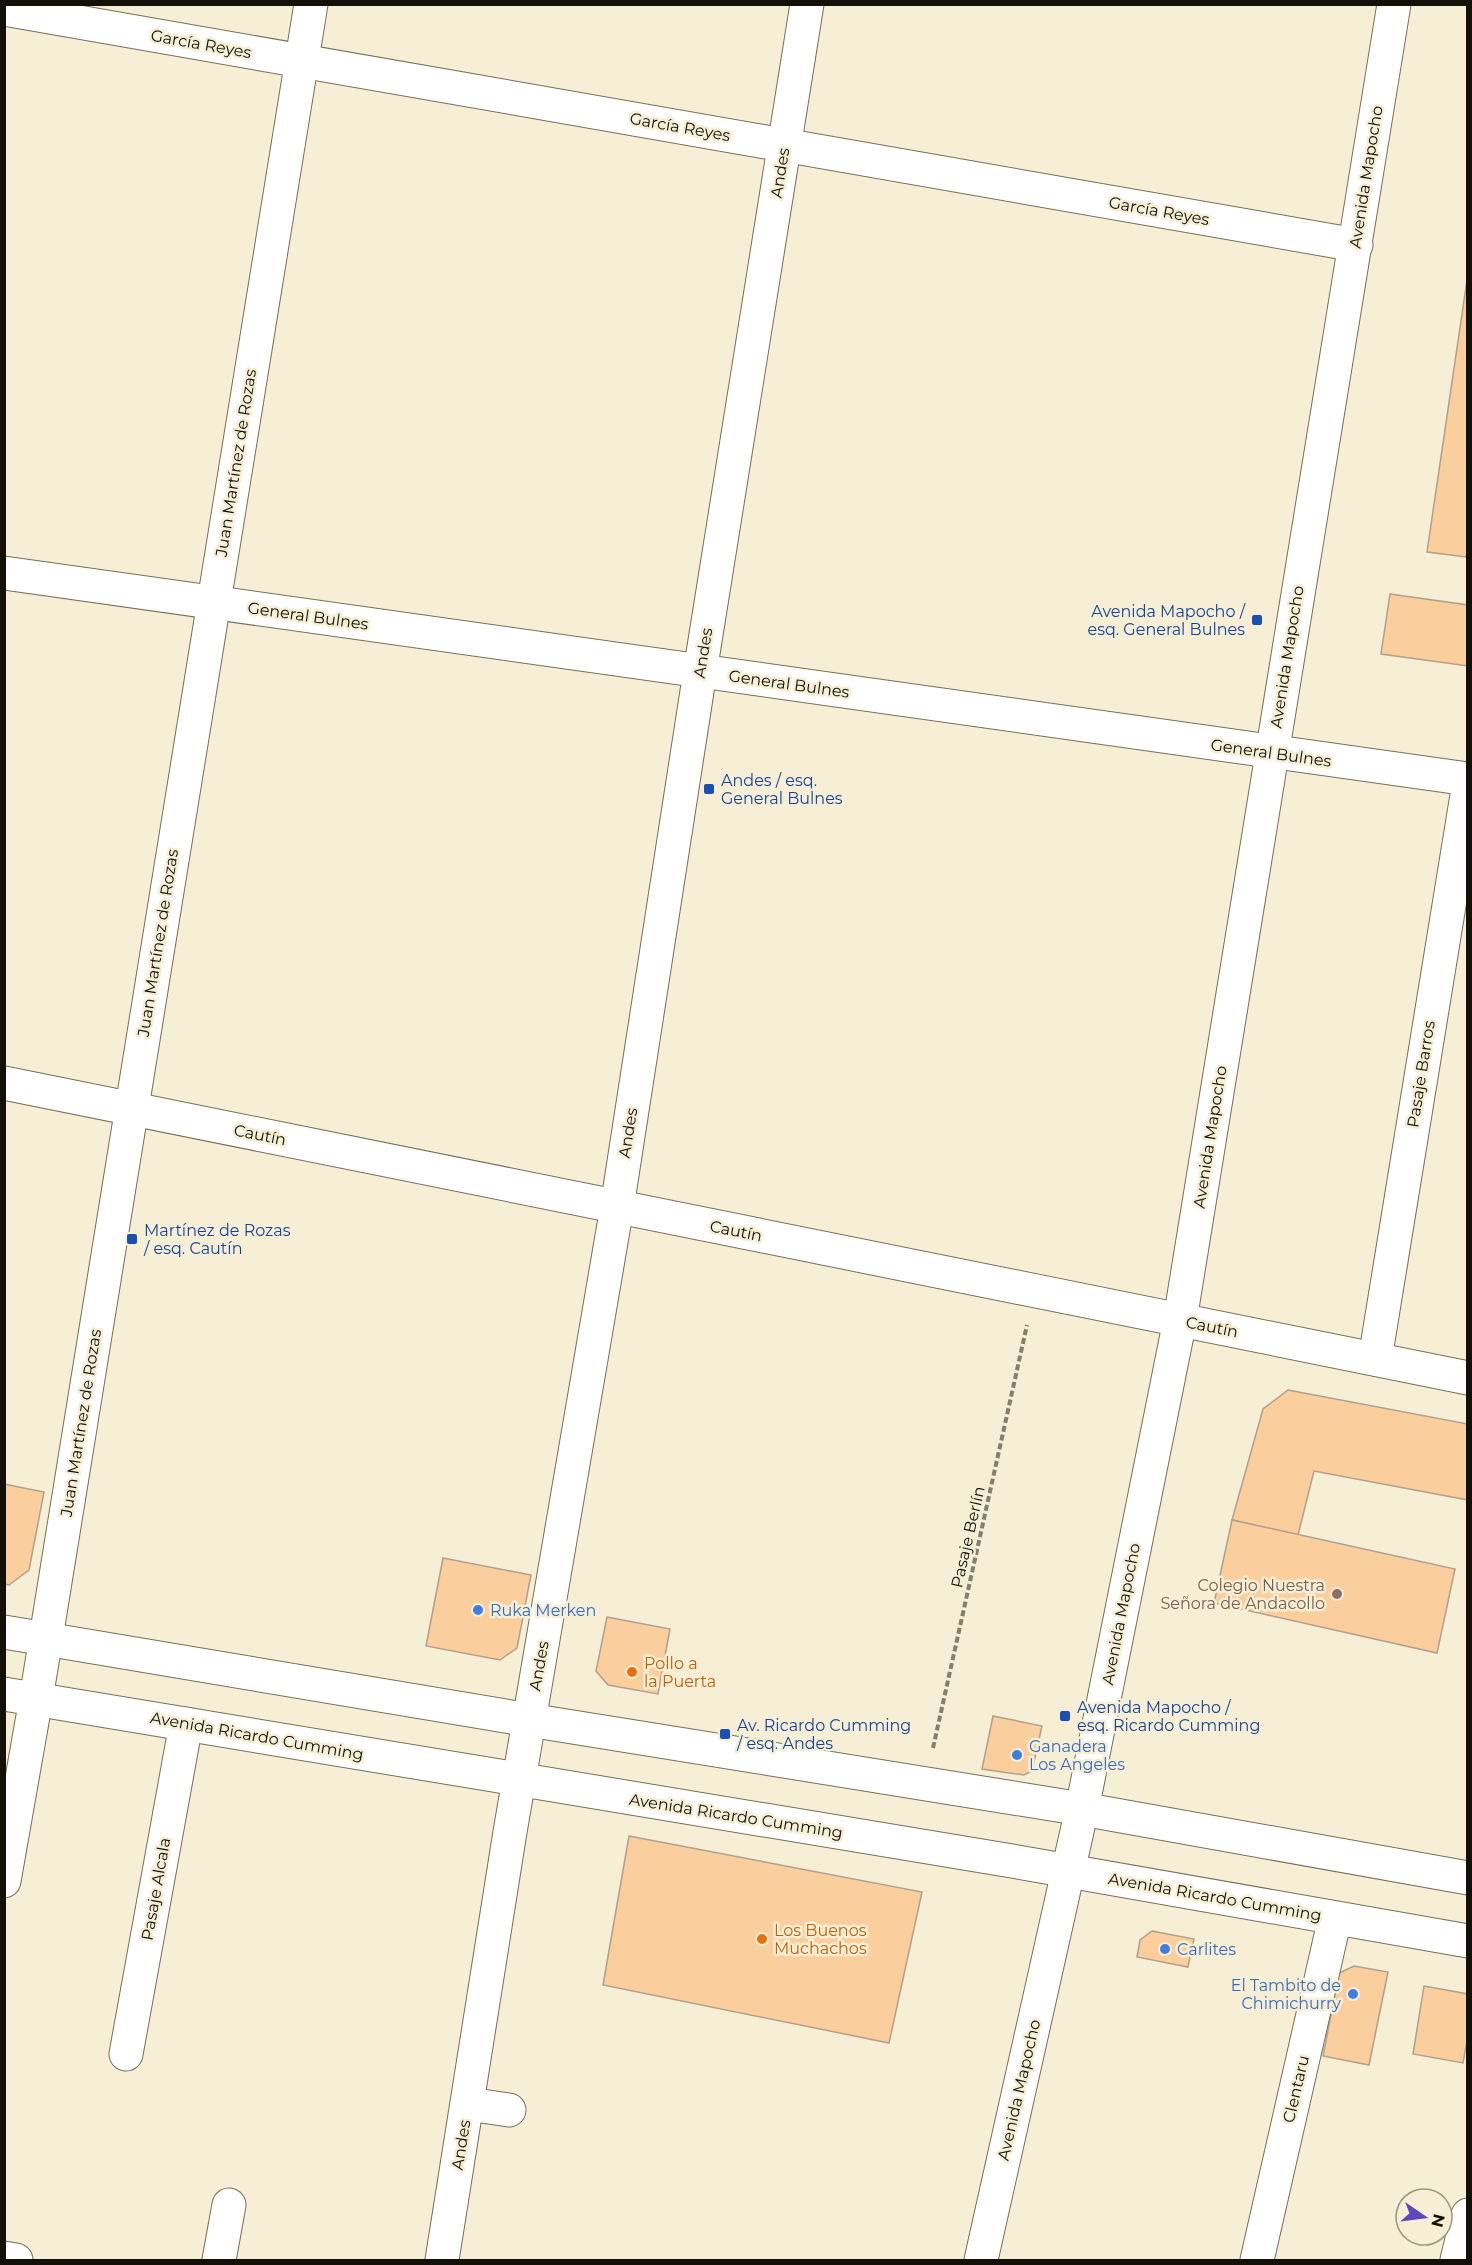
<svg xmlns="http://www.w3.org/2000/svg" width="1472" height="2265" viewBox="0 0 1472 2265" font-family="Montserrat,sans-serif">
  <rect width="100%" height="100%" fill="#f6efd6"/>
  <g fill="#face9d" stroke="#b1a08d" stroke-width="1.5">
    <polygon points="1467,280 1468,549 1466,557 1427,552"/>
    <polygon points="1390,594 1468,605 1468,666 1381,654"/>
    <polygon points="1288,1390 1468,1424 1468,1500 1314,1471 1298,1535 1232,1520 1263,1409"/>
    <polygon points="4,1484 44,1492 29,1570 9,1585 4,1584"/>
    <polygon points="1232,1520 1455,1569 1437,1653 1214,1603"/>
    <polygon points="443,1558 531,1575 517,1648 500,1660 426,1646"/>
    <polygon points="607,1617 670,1629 658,1694 608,1685 596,1671"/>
    <polygon points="993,1716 1042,1726 1032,1771 1024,1775 982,1769"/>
    <polygon points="629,1836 922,1892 889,2043 603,1985"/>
    <polygon points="1152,1931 1194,1939 1188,1967 1137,1957 1140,1940"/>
    <polygon points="1354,1966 1388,1972 1369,2065 1323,2056 1339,1973"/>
    <polygon points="1424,1986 1468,1994 1468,2036 1463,2063 1413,2054"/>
  </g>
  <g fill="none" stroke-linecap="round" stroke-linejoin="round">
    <g stroke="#756f59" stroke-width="35">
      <g id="minor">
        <polyline points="4,9 1356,245"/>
        <polyline points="4,573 1468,779"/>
        <polyline points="4,1083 1468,1378"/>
        <polyline points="1375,1359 1468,789"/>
        <polyline points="4,1881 36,1699 311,4"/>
        <polyline points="126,2054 186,1724"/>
        <polyline points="468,2104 509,2110"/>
        <polyline points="4,2258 16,2260"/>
        <polyline points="219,2260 229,2205"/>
        <polyline points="442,2260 510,1832 617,1207 700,672 807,4"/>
        <polyline points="1257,2260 1335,1918"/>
        <polyline points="1457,2260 1468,2215"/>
      </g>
    </g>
    <g stroke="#756f59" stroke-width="35">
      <g id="major">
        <polyline points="4,1632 529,1720 1082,1809 1468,1878"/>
        <polyline points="4,1694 1006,1860 1468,1941"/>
        <polyline points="981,2260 1082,1809 1180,1320 1394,4"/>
      </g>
    </g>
    <polyline stroke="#837e6e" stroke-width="4" stroke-dasharray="6 3" stroke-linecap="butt" points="933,1748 1027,1325"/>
    <use href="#minor" stroke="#fff" stroke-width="33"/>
    <use href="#major" stroke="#fff" stroke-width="33"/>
  </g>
  <g fill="#1a4fb4" stroke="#f6efd6" stroke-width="2">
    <rect x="1251" y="614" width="12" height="12" rx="3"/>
    <rect x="703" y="783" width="12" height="12" rx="3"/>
    <rect x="126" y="1233" width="12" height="12" rx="3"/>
    <rect x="1059" y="1710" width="12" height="12" rx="3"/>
    <rect x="719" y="1728" width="12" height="12" rx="3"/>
  </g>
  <circle fill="#8d6e63" stroke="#f6efd6" stroke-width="2" cx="1337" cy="1594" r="6"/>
  <g fill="#3f7fe0" stroke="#f6efd6" stroke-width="2">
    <circle cx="478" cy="1610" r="6"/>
    <circle cx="1017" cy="1755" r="6"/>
    <circle cx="1165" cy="1949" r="6"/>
    <circle cx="1353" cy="1994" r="6"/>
  </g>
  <g fill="#e8710a" stroke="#f6efd6" stroke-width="2">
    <circle cx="632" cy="1672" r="6"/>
    <circle cx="762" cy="1939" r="6"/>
  </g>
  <g text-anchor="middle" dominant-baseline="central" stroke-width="5" stroke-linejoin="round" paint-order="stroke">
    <g font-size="16" fill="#121007" stroke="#f6efd6">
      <text transform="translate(201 44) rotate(10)">García Reyes</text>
      <text transform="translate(680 127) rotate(10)">García Reyes</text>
      <text transform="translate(780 173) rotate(-81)">Andes</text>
      <text transform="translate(1366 177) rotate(-81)">Avenida Mapocho</text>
      <text transform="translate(1159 211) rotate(10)">García Reyes</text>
      <text transform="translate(236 463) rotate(-81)">Juan Martínez de Rozas</text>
      <text transform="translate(308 616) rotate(8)">General Bulnes</text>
      <text transform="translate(703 653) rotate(-81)">Andes</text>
      <text transform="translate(1287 657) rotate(-81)">Avenida Mapocho</text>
      <text transform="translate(789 684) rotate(8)">General Bulnes</text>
      <text transform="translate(1271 753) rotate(8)">General Bulnes</text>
      <text transform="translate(158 943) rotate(-81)">Juan Martínez de Rozas</text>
      <text transform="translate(1421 1074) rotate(-81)">Pasaje Barros</text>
      <text transform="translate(628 1133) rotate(-81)">Andes</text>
      <text transform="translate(260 1135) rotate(11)">Cautín</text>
      <text transform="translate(1210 1137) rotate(-81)">Avenida Mapocho</text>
      <text transform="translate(736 1231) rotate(11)">Cautín</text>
      <text transform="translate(1212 1327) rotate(11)">Cautín</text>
      <text transform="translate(81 1423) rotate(-81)">Juan Martínez de Rozas</text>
      <text transform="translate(968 1537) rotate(-77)">Pasaje Berlín</text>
      <text transform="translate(1121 1614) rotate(-79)">Avenida Mapocho</text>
      <text transform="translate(539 1666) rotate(-80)">Andes</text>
      <text transform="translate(257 1736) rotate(10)">Avenida Ricardo Cumming</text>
      <text transform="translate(736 1816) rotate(9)">Avenida Ricardo Cumming</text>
      <text transform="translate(156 1889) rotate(-80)">Pasaje Alcala</text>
      <text transform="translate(1215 1897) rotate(10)">Avenida Ricardo Cumming</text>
      <text transform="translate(1296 2089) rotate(-77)">Clentaru</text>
      <text transform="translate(1019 2090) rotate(-77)">Avenida Mapocho</text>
      <text transform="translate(461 2145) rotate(-81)">Andes</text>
    </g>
    <g font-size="16" fill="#164399" stroke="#f6efd6" text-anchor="start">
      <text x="1245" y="611" text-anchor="end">Avenida Mapocho /<tspan x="1245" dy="18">esq. General Bulnes</tspan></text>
      <text x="721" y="780">Andes / esq.<tspan x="721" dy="18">General Bulnes</tspan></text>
      <text x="144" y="1230">Martínez de Rozas<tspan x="144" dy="18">/ esq. Cautín</tspan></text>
      <text x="1077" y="1707">Avenida Mapocho /<tspan x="1077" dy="18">esq. Ricardo Cumming</tspan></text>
      <text x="737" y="1725">Av. Ricardo Cumming<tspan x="737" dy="18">/ esq. Andes</tspan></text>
    </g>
    <g font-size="16" fill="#785e54" stroke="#f6efd6" text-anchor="end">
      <text x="1325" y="1585">Colegio Nuestra<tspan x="1325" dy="18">Señora de Andacollo</tspan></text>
    </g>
    <g font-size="16" fill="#366cbe" stroke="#f6efd6" text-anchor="start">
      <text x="490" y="1610">Ruka Merken</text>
      <text x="1029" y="1746">Ganadera<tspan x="1029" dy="18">Los Angeles</tspan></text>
      <text x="1177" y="1949">Carlites</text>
      <text x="1341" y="1985" text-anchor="end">El Tambito de<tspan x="1341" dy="18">Chimichurry</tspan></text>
    </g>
    <g font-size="16" fill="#c56008" stroke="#f6efd6" text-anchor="start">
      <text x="644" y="1663">Pollo a<tspan x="644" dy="18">la Puerta</tspan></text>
      <text x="774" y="1930">Los Buenos<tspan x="774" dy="18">Muchachos</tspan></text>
    </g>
  </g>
  <rect width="1472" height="2265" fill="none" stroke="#121007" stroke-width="12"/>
  <g transform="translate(1424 2217) rotate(104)"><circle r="28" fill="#f6efd6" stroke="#9b9683" stroke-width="1.5"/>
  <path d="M0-4.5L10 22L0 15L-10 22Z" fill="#5d46be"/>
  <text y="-9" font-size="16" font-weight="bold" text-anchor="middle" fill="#121007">N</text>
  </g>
</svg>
